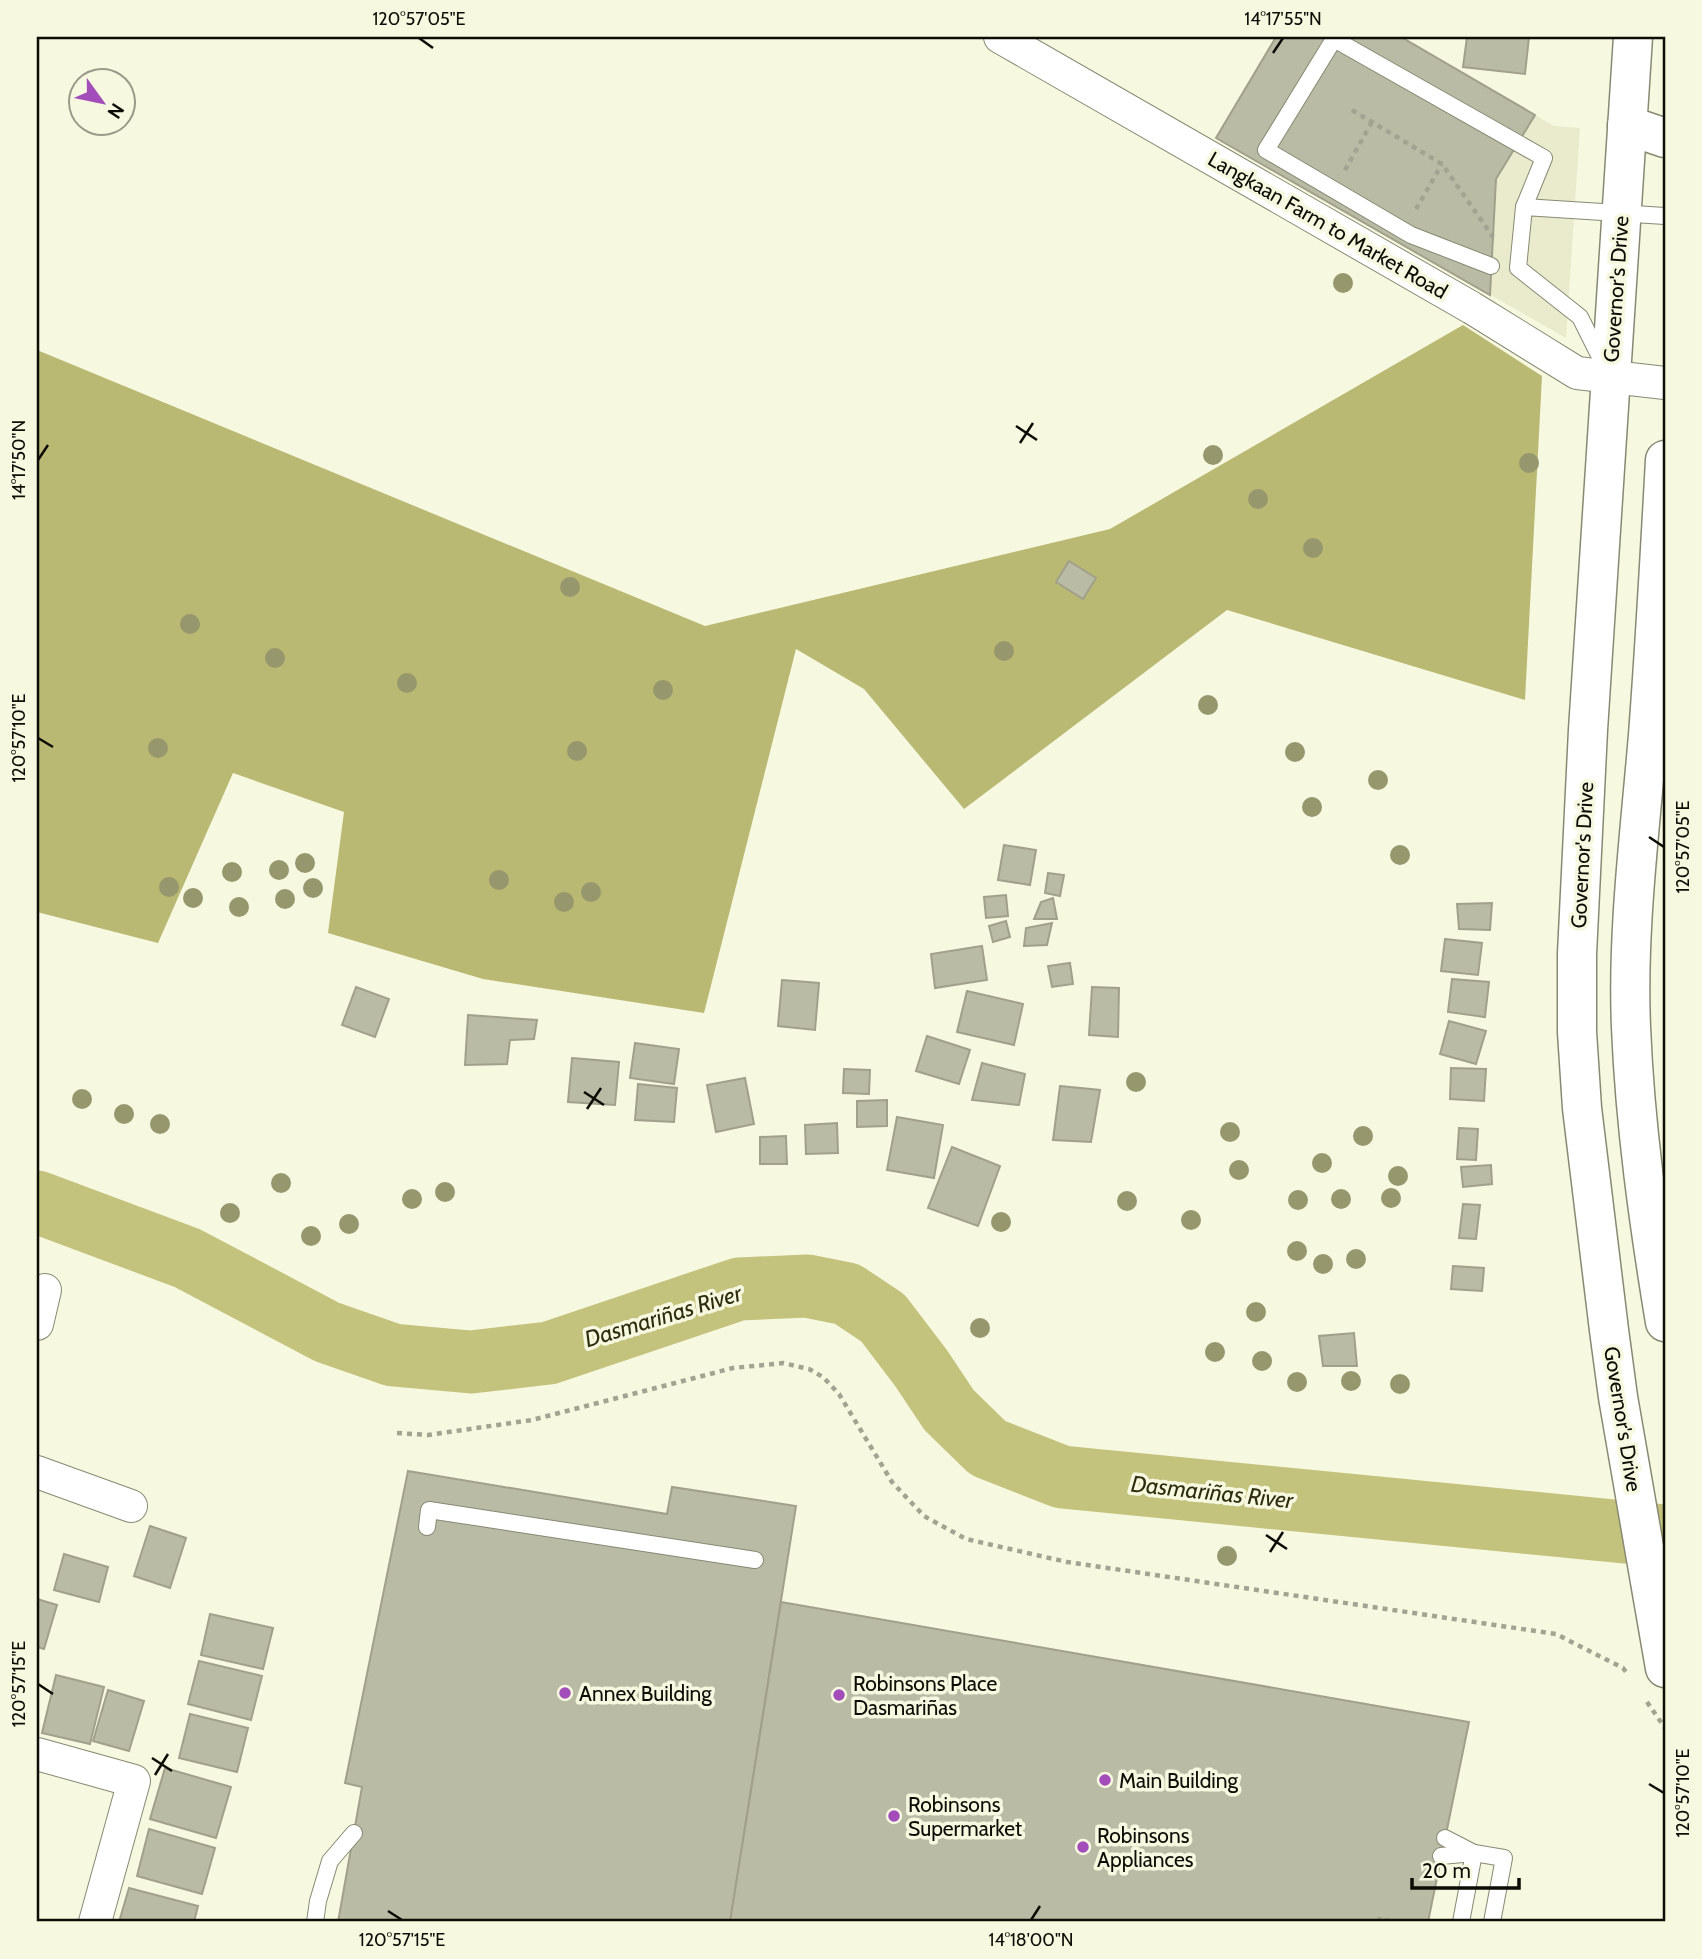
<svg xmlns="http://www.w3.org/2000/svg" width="1702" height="1959" viewBox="0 0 1702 1959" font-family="Cabin,sans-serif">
  <rect width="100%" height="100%" fill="#f7f8e0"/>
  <polygon fill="#eaebcd" points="1276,37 1401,37 1554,126 1580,128 1566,338 1216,138"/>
  <polygon fill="#b9b973" points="1463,325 1542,376 1525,700 1227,610 964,809 864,689 796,649 704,1013 483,979 328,933 344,812 233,773 158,943 37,912 37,350 705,626 1110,529"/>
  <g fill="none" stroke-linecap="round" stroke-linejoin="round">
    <polyline stroke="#c3c37d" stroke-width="63" points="37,1202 187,1258 327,1332 393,1355 471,1362 549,1353 739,1289 807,1286 847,1294 883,1318 921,1368 949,1410 988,1448 1062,1477 1665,1536"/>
  </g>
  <g fill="#babba4" stroke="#a1a18b" stroke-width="2">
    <polygon points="1276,37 1401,37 1535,115 1496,179 1490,295 1216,138"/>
    <polygon points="1467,37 1529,37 1525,74 1463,67"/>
    <polygon points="1069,561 1096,578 1083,599 1056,582"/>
    <polygon points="1004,845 1036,850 1030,885 998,880"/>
    <polygon points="1048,873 1064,875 1060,896 1045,893"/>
    <polygon points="1006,895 1008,916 986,918 984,897"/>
    <polygon points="1053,898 1057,919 1034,919 1041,902"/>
    <polygon points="1492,903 1490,930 1459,929 1457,904"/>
    <polygon points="1006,921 1010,937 993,942 989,926"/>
    <polygon points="1052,923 1047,945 1024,946 1026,928"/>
    <polygon points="1445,939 1482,943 1478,975 1441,971"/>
    <polygon points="982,946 987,980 935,988 931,954"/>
    <polygon points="1070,963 1073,984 1052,987 1048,966"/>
    <polygon points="1452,979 1489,982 1485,1017 1448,1012"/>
    <polygon points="782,980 819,983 815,1030 778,1026"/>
    <polygon points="356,987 389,999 375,1037 342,1025"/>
    <polygon points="1092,987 1119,988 1118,1037 1089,1035"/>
    <polygon points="967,991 1023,1004 1014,1045 957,1032"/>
    <polygon points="468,1015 537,1020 534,1039 510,1040 507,1064 465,1065"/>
    <polygon points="1449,1021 1486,1031 1476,1064 1440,1054"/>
    <polygon points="927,1036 970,1050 959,1084 916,1071"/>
    <polygon points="635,1043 679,1049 674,1084 630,1078"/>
    <polygon points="572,1058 619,1062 615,1105 568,1102"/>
    <polygon points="982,1063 1025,1074 1019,1105 972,1100"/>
    <polygon points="1451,1068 1486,1069 1484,1101 1450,1099"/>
    <polygon points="844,1069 870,1070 869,1094 843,1093"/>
    <polygon points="745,1078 754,1124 716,1132 707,1085"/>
    <polygon points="638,1084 677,1088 674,1122 635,1120"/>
    <polygon points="1060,1086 1100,1090 1091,1142 1053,1140"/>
    <polygon points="887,1100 887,1126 857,1127 857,1101"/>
    <polygon points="897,1117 943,1125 934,1178 887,1170"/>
    <polygon points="837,1123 838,1153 806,1154 805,1125"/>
    <polygon points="1459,1128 1478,1129 1476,1160 1457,1159"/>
    <polygon points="786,1136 787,1164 760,1164 760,1137"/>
    <polygon points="952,1147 1000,1166 978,1226 928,1208"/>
    <polygon points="1491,1165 1492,1184 1463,1187 1461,1167"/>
    <polygon points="1463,1204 1480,1205 1476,1239 1459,1238"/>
    <polygon points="1453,1266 1484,1268 1482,1291 1451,1289"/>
    <polygon points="1354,1333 1357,1366 1323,1366 1319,1336"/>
    <polygon points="408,1471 667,1514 672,1487 796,1506 730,1922 338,1922 362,1787 345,1783"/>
    <polygon points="150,1526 186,1538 170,1588 134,1576"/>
    <polygon points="64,1554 108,1567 99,1602 54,1590"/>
    <polygon points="37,1599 57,1605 44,1649 37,1647"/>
    <polygon points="781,1602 1469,1722 1428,1922 730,1922"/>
    <polygon points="210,1614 273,1628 263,1669 201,1655"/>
    <polygon points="199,1661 262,1676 251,1720 188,1704"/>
    <polygon points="56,1675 104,1687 90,1744 42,1733"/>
    <polygon points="108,1690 144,1701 129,1751 93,1741"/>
    <polygon points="190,1714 248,1728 237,1772 179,1758"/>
    <polygon points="165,1768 231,1787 216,1838 150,1819"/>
    <polygon points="149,1829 215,1848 202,1894 137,1876"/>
    <polygon points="129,1888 198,1906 194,1922 119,1922"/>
  </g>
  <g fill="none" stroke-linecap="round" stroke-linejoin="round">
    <g stroke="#888973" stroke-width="18">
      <g id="lane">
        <polyline points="1491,266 1411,235 1266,150 1334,39 1544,158 1524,207"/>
        <polyline points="1603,363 1580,317 1518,268 1524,207 1665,216"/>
        <polyline points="427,1527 429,1510 755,1560"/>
        <polyline points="1445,1838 1474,1853"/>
        <polyline points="1441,1856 1474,1853 1504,1858 1492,1922"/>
        <polyline points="315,1922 318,1901 330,1861 354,1833"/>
        <polyline points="1461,1922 1474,1853"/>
      </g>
    </g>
    <g stroke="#888973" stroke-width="34">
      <g id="street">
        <polyline points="1000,37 1472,308 1577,373 1665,383"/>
        <polyline points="37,1324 45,1290"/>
        <polyline points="37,1472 131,1506"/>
        <polyline points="37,1754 134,1781 95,1922"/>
      </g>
    </g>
    <g stroke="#888973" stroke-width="41">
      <polyline id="secondary" points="1627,125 1665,138"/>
    </g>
    <g stroke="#888973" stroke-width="41">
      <g id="primary">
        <polyline points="1633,37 1588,730 1577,954 1577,1032 1582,1108 1609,1330 1618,1397 1665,1668"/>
        <path d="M1665,460c-5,91 -10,184 -17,275 -8,97 -21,195 -17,292 4,99 18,198 34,295"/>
      </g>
    </g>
    <g stroke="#a2a391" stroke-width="4.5" stroke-dasharray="5 5" stroke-linecap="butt">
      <polyline points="1352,110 1442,164 1493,237 1496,237"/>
      <polyline points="1345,170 1372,122"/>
      <polyline points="1416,209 1442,164"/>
      <polyline points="397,1433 428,1435 532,1420 733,1368 783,1363 809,1369 823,1377 839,1394 892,1482 924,1516 966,1539 1067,1562 1556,1634 1623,1668 1626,1672"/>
      <polyline points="1647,1702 1665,1728"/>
      <polyline points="1379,1922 1380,1916"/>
      <polyline points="1387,1922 1387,1918"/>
    </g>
    <use href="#lane" stroke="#fff" stroke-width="16"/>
    <use href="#street" stroke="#fff" stroke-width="32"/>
    <use href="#secondary" stroke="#fff" stroke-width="38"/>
    <use href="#primary" stroke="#fff" stroke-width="38"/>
  </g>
  <g fill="#97976e">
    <circle cx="1343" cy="283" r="10"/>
    <circle cx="1213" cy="455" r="10"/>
    <circle cx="1529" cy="463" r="10"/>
    <circle cx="1258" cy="499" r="10"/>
    <circle cx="1313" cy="548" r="10"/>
    <circle cx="570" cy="587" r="10"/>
    <circle cx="190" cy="624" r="10"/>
    <circle cx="1004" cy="651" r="10"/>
    <circle cx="275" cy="658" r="10"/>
    <circle cx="407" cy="683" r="10"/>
    <circle cx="663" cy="690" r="10"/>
    <circle cx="1208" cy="705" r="10"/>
    <circle cx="158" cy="748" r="10"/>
    <circle cx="577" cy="751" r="10"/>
    <circle cx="1295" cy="752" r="10"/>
    <circle cx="1378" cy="780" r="10"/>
    <circle cx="1312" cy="807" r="10"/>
    <circle cx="1400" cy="855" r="10"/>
    <circle cx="305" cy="863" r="10"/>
    <circle cx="279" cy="870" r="10"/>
    <circle cx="232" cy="872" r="10"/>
    <circle cx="499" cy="880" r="10"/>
    <circle cx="169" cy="887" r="10"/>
    <circle cx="313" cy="888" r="10"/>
    <circle cx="591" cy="892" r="10"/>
    <circle cx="193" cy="898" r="10"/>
    <circle cx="285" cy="899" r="10"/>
    <circle cx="564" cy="902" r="10"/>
    <circle cx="239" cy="907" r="10"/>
    <circle cx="1136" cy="1082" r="10"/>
    <circle cx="82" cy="1099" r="10"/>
    <circle cx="124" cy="1114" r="10"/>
    <circle cx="160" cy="1124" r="10"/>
    <circle cx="1230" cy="1132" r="10"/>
    <circle cx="1363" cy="1136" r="10"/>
    <circle cx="1322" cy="1163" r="10"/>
    <circle cx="1239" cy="1170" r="10"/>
    <circle cx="1398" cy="1176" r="10"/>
    <circle cx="281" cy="1183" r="10"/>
    <circle cx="445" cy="1192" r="10"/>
    <circle cx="1391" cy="1198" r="10"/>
    <circle cx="412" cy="1199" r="10"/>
    <circle cx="1341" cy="1199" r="10"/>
    <circle cx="1298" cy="1200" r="10"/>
    <circle cx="1127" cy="1201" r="10"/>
    <circle cx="230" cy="1213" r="10"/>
    <circle cx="1191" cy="1220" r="10"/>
    <circle cx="1001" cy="1222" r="10"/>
    <circle cx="349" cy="1224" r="10"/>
    <circle cx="311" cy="1236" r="10"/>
    <circle cx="1297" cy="1251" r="10"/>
    <circle cx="1356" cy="1259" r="10"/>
    <circle cx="1323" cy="1264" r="10"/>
    <circle cx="1256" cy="1312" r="10"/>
    <circle cx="980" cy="1328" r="10"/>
    <circle cx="1215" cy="1352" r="10"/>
    <circle cx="1262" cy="1361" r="10"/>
    <circle cx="1351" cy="1381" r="10"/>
    <circle cx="1297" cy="1382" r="10"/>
    <circle cx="1400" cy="1384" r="10"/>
    <circle cx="1227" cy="1556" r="10"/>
  </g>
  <path fill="none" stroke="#0d0d06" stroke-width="2.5" d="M419,38l14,10M1273,53l10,-15M1016,426l21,14M1020,443l13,-20M38,460l10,-15M38,738l15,9M1649,837l15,10M584,1092l20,13M587,1109l14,-21M1266,1535l21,14M1270,1552l13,-20M38,1684l15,10M152,1758l20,13M155,1775l13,-21M1649,1784l15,9M388,1911l14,9M1031,1920l9,-14"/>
  <g fill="#a34dba" stroke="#f7f8e0" stroke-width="2.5">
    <circle cx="565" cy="1693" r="7"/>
    <circle cx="839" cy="1695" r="7"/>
    <circle cx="1105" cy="1780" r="7"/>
    <circle cx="894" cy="1816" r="7"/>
    <circle cx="1083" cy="1847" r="7"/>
  </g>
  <g text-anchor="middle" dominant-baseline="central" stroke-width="7" stroke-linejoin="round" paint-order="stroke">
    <g font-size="21" fill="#0d0d06" stroke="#f7f8e0">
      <text transform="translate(1328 225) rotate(30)">Langkaan Farm to Market Road</text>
      <text transform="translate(1616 289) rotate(-86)">Governor's Drive</text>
      <text transform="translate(1582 855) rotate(-87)">Governor's Drive</text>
      <text transform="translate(1623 1419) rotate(81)">Governor's Drive</text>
    </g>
    <g font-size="21" fill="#0d0d06" stroke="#f7f8e0" text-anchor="start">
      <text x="853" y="1683">Robinsons Place<tspan x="853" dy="24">Dasmariñas</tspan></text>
      <text x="579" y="1693">Annex Building</text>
      <text x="1119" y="1780">Main Building</text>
      <text x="908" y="1804">Robinsons<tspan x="908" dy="24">Supermarket</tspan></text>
      <text x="1097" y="1835">Robinsons<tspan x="1097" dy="24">Appliances</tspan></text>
    </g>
    <g font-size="23" font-style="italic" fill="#2e2e0f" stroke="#f7f8e0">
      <text transform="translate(663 1316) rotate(-17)">Dasmariñas River</text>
      <text transform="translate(1212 1492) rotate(6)">Dasmariñas River</text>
    </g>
  </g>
  <rect width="1702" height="1959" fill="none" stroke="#f7f8e0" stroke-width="77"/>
  <g transform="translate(102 102) rotate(123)"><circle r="33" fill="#f7f8e0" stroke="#999a89" stroke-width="2"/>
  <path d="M0-5L12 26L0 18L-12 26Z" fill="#a34dba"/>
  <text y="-10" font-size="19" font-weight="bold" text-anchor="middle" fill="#0d0d06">N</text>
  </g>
  <path d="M1412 1878v10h107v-10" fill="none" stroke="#0d0d06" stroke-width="3.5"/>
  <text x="1422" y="1878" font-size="21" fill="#0d0d06" stroke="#f7f8e0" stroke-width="5" paint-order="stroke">20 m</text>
  <rect x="38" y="38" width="1626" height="1882" fill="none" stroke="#0d0d06" stroke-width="2.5"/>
  <g font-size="18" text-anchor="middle" fill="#0d0d06">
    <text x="419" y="25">120°57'05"E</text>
    <text x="1283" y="25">14°17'55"N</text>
    <text transform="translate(19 460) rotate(-90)" y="6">14°17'50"N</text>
    <text transform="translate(19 738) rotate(-90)" y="6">120°57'10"E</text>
    <text transform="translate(1683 847) rotate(-90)" y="6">120°57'05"E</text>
    <text transform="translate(19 1684) rotate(-90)" y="6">120°57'15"E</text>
    <text transform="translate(1683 1793) rotate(-90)" y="6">120°57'10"E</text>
    <text x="402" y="1946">120°57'15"E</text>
    <text x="1031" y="1946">14°18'00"N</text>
  </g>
</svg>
